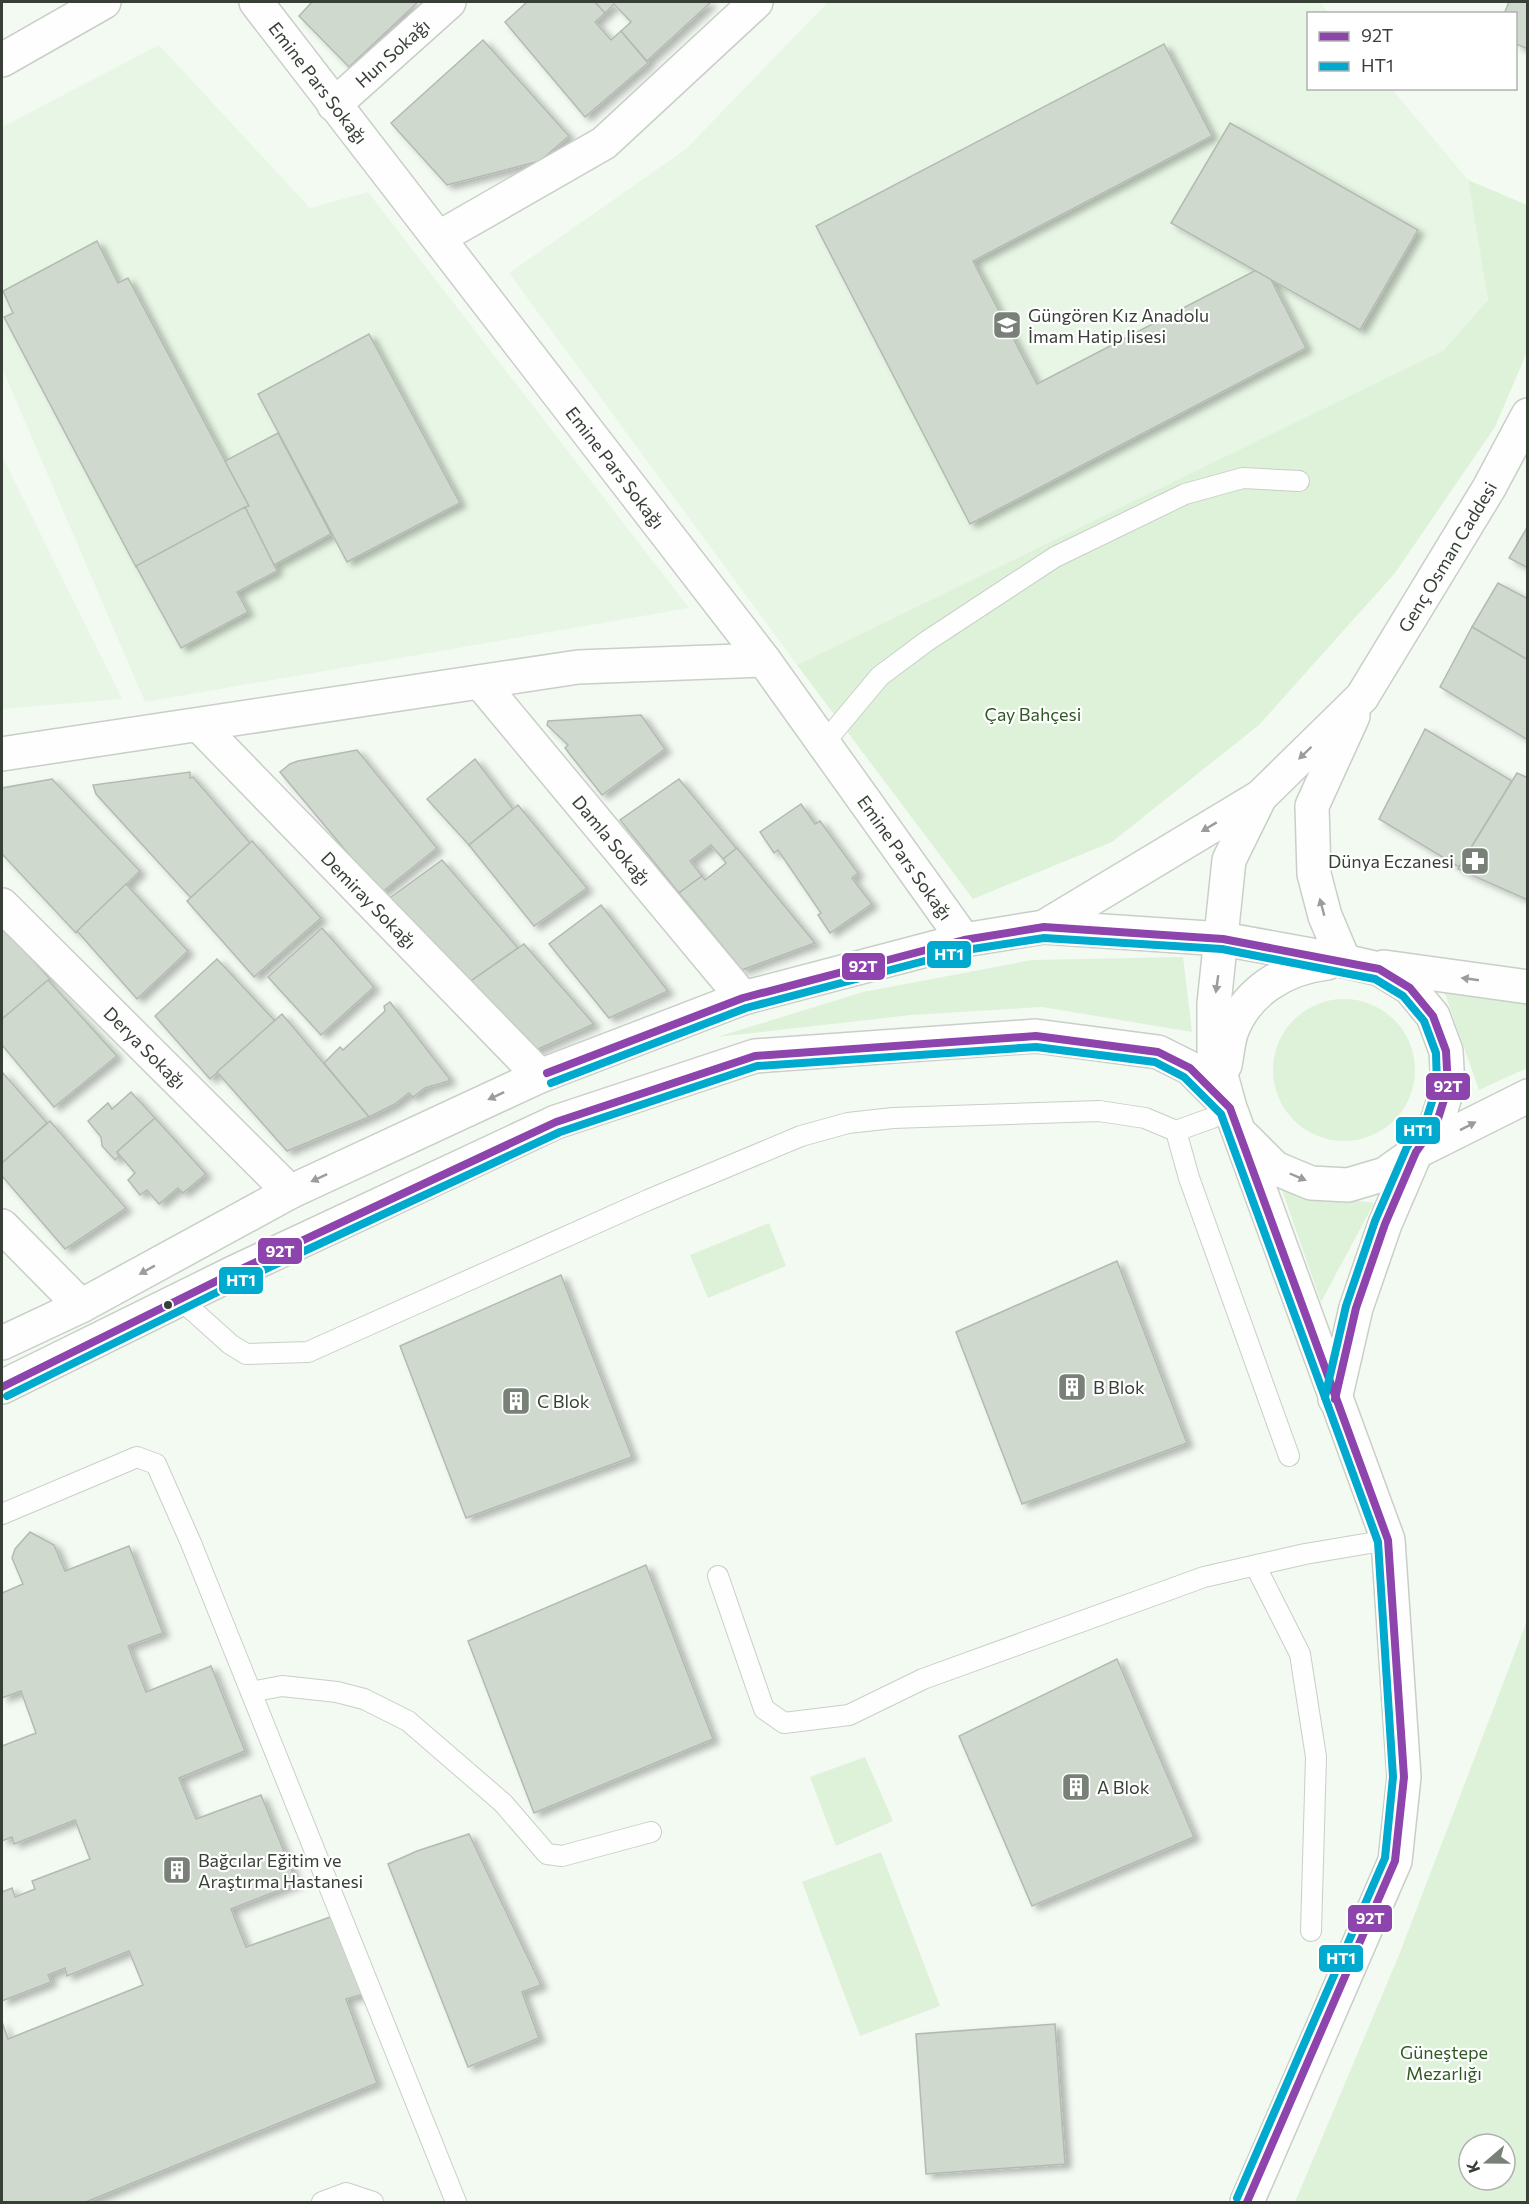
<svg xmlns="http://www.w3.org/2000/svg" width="1529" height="2204" viewBox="0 0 1529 2204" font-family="Commissioner,sans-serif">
  <defs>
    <filter id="shadow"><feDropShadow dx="6" dy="4" stdDeviation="3" flood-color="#0004"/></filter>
  </defs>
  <rect width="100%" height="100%" fill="#f3faf2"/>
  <g fill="#e8f7e5">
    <polygon points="828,2 1319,2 1329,13 1308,14 1308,88 1392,89 1468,180 1488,300 1445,350 797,665 509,273 686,149"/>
    <polygon points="159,45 310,208 368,192 689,608 145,702 2,368 2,127"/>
    <polygon points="2,456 122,699 2,709"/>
  </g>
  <g fill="#def2d9" fill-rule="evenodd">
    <polygon points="1468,180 1527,205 1527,352 1495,427 1395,573 1259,725 1112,842 973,899 797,665 1444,350 1488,300"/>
    <polygon points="1183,957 1192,1032 1042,1007 911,1015 717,1037 863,992 1032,960"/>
    <polygon points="1444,991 1527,1004 1527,1068 1479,1090"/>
    <circle cx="1344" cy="1070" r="71"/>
    <polygon points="1282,1190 1374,1203 1321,1302"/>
    <polygon points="769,1223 786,1266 708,1298 690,1255"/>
    <path d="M1527,1621v581h-232l104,-247zM1469,2144h36v36h-36z"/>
    <polygon points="865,1757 893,1821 836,1846 810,1777"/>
    <polygon points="881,1852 940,2006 860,2036 802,1882"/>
  </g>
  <g fill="#cfd9ce" stroke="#b4bab3" stroke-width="1.5" filter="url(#shadow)">
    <polygon points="312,2 418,2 349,67 299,16"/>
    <polygon points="527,2 595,2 605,13 595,22 611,40 621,31 648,63 585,117 505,22"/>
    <polygon points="595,2 709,2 710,3 647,61 621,31 631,22 614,4 605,13"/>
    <polygon points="1509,2 1528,2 1528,49 1516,44 1516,14 1504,14"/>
    <polygon points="483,40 569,136 540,161 447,185 391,123"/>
    <polygon points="1164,44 1212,136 973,261 1037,384 1264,266 1306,348 970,524 816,226"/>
    <polygon points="1230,123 1418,230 1360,330 1171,223"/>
    <polygon points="97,241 118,283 128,278 249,506 136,567 4,317 13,313 3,291"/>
    <polygon points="369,334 460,503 347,562 258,394"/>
    <polygon points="278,433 331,534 274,565 245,507 249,506 225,461"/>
    <polygon points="245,507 277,571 237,592 248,612 181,648 136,566"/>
    <polygon points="1528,526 1528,568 1509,558"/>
    <polygon points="1498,583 1528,599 1528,660 1472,627"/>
    <polygon points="1472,627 1528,660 1528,740 1440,687"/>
    <polygon points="641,715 665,749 602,795 565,748 568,745 547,725 548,721"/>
    <polygon points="1425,729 1512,781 1459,867 1379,819"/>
    <polygon points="357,750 437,848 381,893 280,772 290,764 298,761"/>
    <polygon points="475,759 513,809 469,845 427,799"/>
    <polygon points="190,772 190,778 193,777 250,843 191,898 96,794 93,785"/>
    <polygon points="1517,773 1528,778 1528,900 1458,869"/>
    <polygon points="52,779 140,871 76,933 2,854 2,788"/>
    <polygon points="679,779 737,849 723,859 711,845 690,861 702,876 679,893 620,820"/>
    <polygon points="801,804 815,824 820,821 858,873 852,878 872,904 830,933 818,915 821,913 778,850 774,853 760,832"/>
    <polygon points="518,805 587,888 534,926 469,845"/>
    <polygon points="252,841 321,918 254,977 187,901"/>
    <polygon points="737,848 815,943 742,970 679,893 702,876 705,880 726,863 723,859"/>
    <polygon points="442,860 518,948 468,983 387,900"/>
    <polygon points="126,884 188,951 137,999 77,931"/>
    <polygon points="601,905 668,991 609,1018 549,944"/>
    <polygon points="2,926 50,979 2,1019"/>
    <polygon points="322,928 374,987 321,1035 268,977"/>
    <polygon points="524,944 594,1024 527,1054 468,983"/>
    <polygon points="217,959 275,1021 210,1079 155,1016"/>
    <polygon points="48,980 117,1056 54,1107 2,1045 2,1019"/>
    <polygon points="390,1002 449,1078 449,1081 425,1088 413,1097 409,1093 395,1104 369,1117 324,1063 340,1047 343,1050 385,1011 384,1006"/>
    <polygon points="282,1014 369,1117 287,1151 217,1072"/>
    <polygon points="2,1072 47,1123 2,1163"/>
    <polygon points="131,1092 155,1118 117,1152 119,1156 115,1160 102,1146 101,1137 88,1121 108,1103 112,1109"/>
    <polygon points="155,1118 206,1174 183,1193 178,1188 159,1204 147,1190 140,1195 128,1180 135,1173 117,1152"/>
    <polygon points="50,1121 126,1208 65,1249 2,1176 2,1163"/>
    <polygon points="1117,1261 1187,1443 1022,1504 956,1332"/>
    <polygon points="561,1275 632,1457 466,1518 400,1346"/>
    <polygon points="30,1532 54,1545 65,1571 129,1546 163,1633 128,1646 146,1692 211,1666 245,1751 179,1778 196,1819 261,1795 297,1883 231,1909 246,1947 336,1915 368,1993 346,1999 377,2083 86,2202 2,2202 2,2022 8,2039 143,1985 129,1951 67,1976 65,1968 48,1975 51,1982 2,2001 2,1892 12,1888 15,1897 35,1889 32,1881 90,1859 75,1820 14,1844 12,1837 2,1841 2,1746 36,1733 21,1691 2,1698 2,1593 23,1584 12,1558 15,1549"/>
    <polygon points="646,1565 713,1739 534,1813 468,1641"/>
    <polygon points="1117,1659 1194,1837 1032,1906 959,1736"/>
    <polygon points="469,1834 541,1985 522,1992 539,2038 468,2067 388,1864 417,1851"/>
    <polygon points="1055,2024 1065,2164 926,2174 916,2034"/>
  </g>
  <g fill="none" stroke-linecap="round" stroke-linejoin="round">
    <g stroke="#c9cfc8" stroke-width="22">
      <g id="lane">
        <polyline points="824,743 880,676 927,641 1055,557 1185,494 1243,478 1299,481"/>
        <polyline points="1176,1131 1189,1178 1289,1456"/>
        <polyline points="181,1300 230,1344 246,1354 308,1352 648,1200 801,1136 848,1123 893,1118 1099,1111 1145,1118 1176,1131 1212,1118 1230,1108"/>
        <polyline points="2,1514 137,1457 156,1464 191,1543 456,2202"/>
        <polyline points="1256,1567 1300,1654 1316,1757 1311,1931"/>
        <polyline points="718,1576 764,1709 784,1723 849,1715 923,1679 1204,1577 1305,1554 1388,1540"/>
        <polyline points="251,1692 282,1686 337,1692 364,1699 408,1721 503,1803 547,1854 562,1856 651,1832"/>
        <polyline points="322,2202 346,2193 373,2202"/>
      </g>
    </g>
    <g stroke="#c9cfc8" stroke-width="36">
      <g id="street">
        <path id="s1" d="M256,2l508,658 200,280"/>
        <polyline points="2,60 104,2"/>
        <path id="s2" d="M334,105l115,-103"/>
        <polyline points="440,237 604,143 756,2"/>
        <path id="s3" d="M480,682l263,316"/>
        <path id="s4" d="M1362,697l127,-209 39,-73"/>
        <path id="s5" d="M199,725l341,351"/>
        <polyline points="2,754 578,667 764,660"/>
        <path id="s6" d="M2,905l288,287"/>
        <polyline points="2,1226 81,1306"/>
      </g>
    </g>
    <g stroke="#c9cfc8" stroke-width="36">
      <g id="secondary">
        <polyline points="1044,927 1260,797"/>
        <polyline points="1344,961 1325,916 1314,874 1312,806 1353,716"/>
        <polyline points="1384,967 1528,987"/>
        <path d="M1225,1065c2,-10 3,-22 6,-32 15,-42 54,-65 96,-70"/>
        <polyline points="1244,1137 1275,1168 1311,1183 1348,1185 1385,1174 1416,1152 1528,1096"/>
        <polyline points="2,1343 81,1306 290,1192 540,1076 743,998 964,940 1044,927 1223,939 1344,961 1379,969 1410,988 1433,1016 1446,1051 1448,1087 1437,1122 1416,1152 1385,1224 1356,1308 1335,1399"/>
        <polyline points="2,1387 235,1272 556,1122 755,1056 1036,1036 1158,1052 1190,1068 1228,1106"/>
        <polyline points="1247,2202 1395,1861 1404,1777 1388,1540 1230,1108 1214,1050 1214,1004 1229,860 1260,797 1362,697"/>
      </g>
    </g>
    <use href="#lane" stroke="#fdfefd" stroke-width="20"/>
    <use href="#street" stroke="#fdfefd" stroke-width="33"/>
    <use href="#secondary" stroke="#fdfefd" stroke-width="33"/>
    <g stroke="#fff" stroke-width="12">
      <g id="bus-1">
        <polyline points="547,1073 743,998 964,940 1044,927 1223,939 1379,969 1410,988 1433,1016 1446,1051 1448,1087 1437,1122 1416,1152 1385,1224 1356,1308 1335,1399"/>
        <polyline points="2,1387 235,1272 556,1122 755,1056 1036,1036 1158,1052 1190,1068 1230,1108 1388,1540 1404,1777 1395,1861 1247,2202"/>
      </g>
    </g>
    <g stroke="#fff" stroke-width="12">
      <g id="bus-2">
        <polyline points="551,1083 746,1008 966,950 1044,938 1222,949 1375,979 1403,996 1424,1021 1436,1053 1437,1086 1427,1117 1407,1147 1375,1221 1346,1306 1325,1397"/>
        <polyline points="7,1396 240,1281 560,1132 757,1066 1036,1047 1155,1062 1184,1077 1221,1114 1378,1542 1393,1777 1385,1858 1237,2198"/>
      </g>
    </g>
    <use href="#bus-1" stroke="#8e44ad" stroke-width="8"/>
    <use href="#bus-2" stroke="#00a9ce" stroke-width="8"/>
  </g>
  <defs><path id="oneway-solid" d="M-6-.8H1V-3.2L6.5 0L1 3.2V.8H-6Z" transform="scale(1.5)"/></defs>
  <g fill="#9a9e9a">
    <use href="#oneway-solid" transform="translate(1305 753) rotate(136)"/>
    <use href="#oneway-solid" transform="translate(1209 827) rotate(149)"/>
    <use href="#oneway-solid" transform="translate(1322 907) rotate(-105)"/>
    <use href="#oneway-solid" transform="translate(1470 979) rotate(-172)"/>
    <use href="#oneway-solid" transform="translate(1217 984) rotate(98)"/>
    <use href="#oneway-solid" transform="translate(496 1096) rotate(155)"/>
    <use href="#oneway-solid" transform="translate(1468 1126) rotate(-27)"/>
    <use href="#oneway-solid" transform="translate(1298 1177) rotate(23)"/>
    <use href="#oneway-solid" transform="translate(319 1178) rotate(155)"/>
    <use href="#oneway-solid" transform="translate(147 1270) rotate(151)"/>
  </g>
  <defs>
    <g id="school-square" transform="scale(1.5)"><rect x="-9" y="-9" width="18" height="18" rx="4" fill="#798078" stroke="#fff"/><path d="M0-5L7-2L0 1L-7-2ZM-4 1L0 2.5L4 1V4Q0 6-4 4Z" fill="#fff"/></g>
    <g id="pharmacy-square" transform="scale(1.5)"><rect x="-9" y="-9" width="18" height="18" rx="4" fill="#798078" stroke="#fff"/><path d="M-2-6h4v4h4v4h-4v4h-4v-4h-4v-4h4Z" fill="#fff"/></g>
    <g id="building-square" transform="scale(1.5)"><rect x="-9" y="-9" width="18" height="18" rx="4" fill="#798078" stroke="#fff"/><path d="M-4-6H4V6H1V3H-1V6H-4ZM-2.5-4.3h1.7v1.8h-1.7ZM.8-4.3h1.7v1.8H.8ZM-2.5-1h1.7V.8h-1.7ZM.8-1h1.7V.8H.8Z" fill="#fff"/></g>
  </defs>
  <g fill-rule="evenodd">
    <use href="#school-square" x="1007" y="325"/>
    <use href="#pharmacy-square" x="1475" y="861"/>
    <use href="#building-square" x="1072" y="1387"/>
    <use href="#building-square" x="516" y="1401"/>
    <use href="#building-square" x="1076" y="1787"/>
    <use href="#building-square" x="177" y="1870"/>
  </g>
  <circle fill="#383f37" stroke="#fff" stroke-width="2" cx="168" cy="1305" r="5"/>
  <g text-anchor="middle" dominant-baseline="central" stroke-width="4.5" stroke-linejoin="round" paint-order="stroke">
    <g font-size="18" fill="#383f37" stroke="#fff">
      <text stroke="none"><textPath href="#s2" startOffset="78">Hun Sokağı</textPath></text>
      <text stroke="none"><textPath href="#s1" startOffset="102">Emine Pars Sokağı</textPath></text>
      <text stroke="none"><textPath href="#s1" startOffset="588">Emine Pars Sokağı</textPath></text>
      <text stroke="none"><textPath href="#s4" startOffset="164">Genç Osman Caddesi</textPath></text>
      <text stroke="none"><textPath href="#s3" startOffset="206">Damla Sokağı</textPath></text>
      <text stroke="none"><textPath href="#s1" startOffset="1074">Emine Pars Sokağı</textPath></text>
      <text stroke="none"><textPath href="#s5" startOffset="244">Demiray Sokağı</textPath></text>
      <text stroke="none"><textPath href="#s6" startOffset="202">Derya Sokağı</textPath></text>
    </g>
    <g font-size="18" fill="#383f37" stroke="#fff" text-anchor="start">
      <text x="1028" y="315">Güngören Kız Anadolu<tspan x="1028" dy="21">İmam Hatip lisesi</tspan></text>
      <text x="1454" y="861" text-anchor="end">Dünya Eczanesi</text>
      <text x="1093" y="1387">B Blok</text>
      <text x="537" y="1401">C Blok</text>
      <text x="1097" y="1787">A Blok</text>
      <text x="198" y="1860">Bağcılar Eğitim ve<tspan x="198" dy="21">Araştırma Hastanesi</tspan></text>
    </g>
    <g font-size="18" fill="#2f5a24" stroke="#fff">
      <text x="1033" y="714">Çay Bahçesi</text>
      <text x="1444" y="2052">Güneştepe<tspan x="1444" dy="21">Mezarlığı</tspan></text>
    </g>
  </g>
  <g stroke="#fff" stroke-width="2">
    <rect x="926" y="940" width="46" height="29" rx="6" fill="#00a9ce"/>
    <rect x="841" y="952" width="45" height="29" rx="6" fill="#8e44ad"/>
    <rect x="1425" y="1072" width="46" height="29" rx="6" fill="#8e44ad"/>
    <rect x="1395" y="1116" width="46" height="29" rx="6" fill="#00a9ce"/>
    <rect x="257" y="1237" width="46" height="28" rx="6" fill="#8e44ad"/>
    <rect x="218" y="1266" width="46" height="29" rx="6" fill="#00a9ce"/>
    <rect x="1347" y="1904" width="46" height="29" rx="6" fill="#8e44ad"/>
    <rect x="1318" y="1944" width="46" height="29" rx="6" fill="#00a9ce"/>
  </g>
  <g font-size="16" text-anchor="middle" font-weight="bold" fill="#fff">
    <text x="949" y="960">HT1</text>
    <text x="863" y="972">92T</text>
    <text x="1448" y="1092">92T</text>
    <text x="1418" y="1136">HT1</text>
    <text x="280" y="1257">92T</text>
    <text x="241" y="1286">HT1</text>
    <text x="1370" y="1924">92T</text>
    <text x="1341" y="1964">HT1</text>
  </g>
  <rect width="1529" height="2204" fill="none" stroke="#383f37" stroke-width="6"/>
  <rect x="1307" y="12" width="210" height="78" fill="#ffffff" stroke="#afb2af" stroke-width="1.5"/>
  <rect x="1319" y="32" width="30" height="9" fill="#8e44ad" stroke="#afb2af" stroke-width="1.5"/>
  <text x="1361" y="42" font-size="18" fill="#383f37">92T</text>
  <rect x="1319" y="62" width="30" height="9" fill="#00a9ce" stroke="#afb2af" stroke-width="1.5"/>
  <text x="1361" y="72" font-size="18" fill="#383f37">HT1</text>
  <g transform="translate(1487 2162) rotate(250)"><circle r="28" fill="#ffffff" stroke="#afb2af" stroke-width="1.5"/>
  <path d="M0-4.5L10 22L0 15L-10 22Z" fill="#798078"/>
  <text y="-9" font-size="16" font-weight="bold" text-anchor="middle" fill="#383f37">K</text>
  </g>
</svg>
